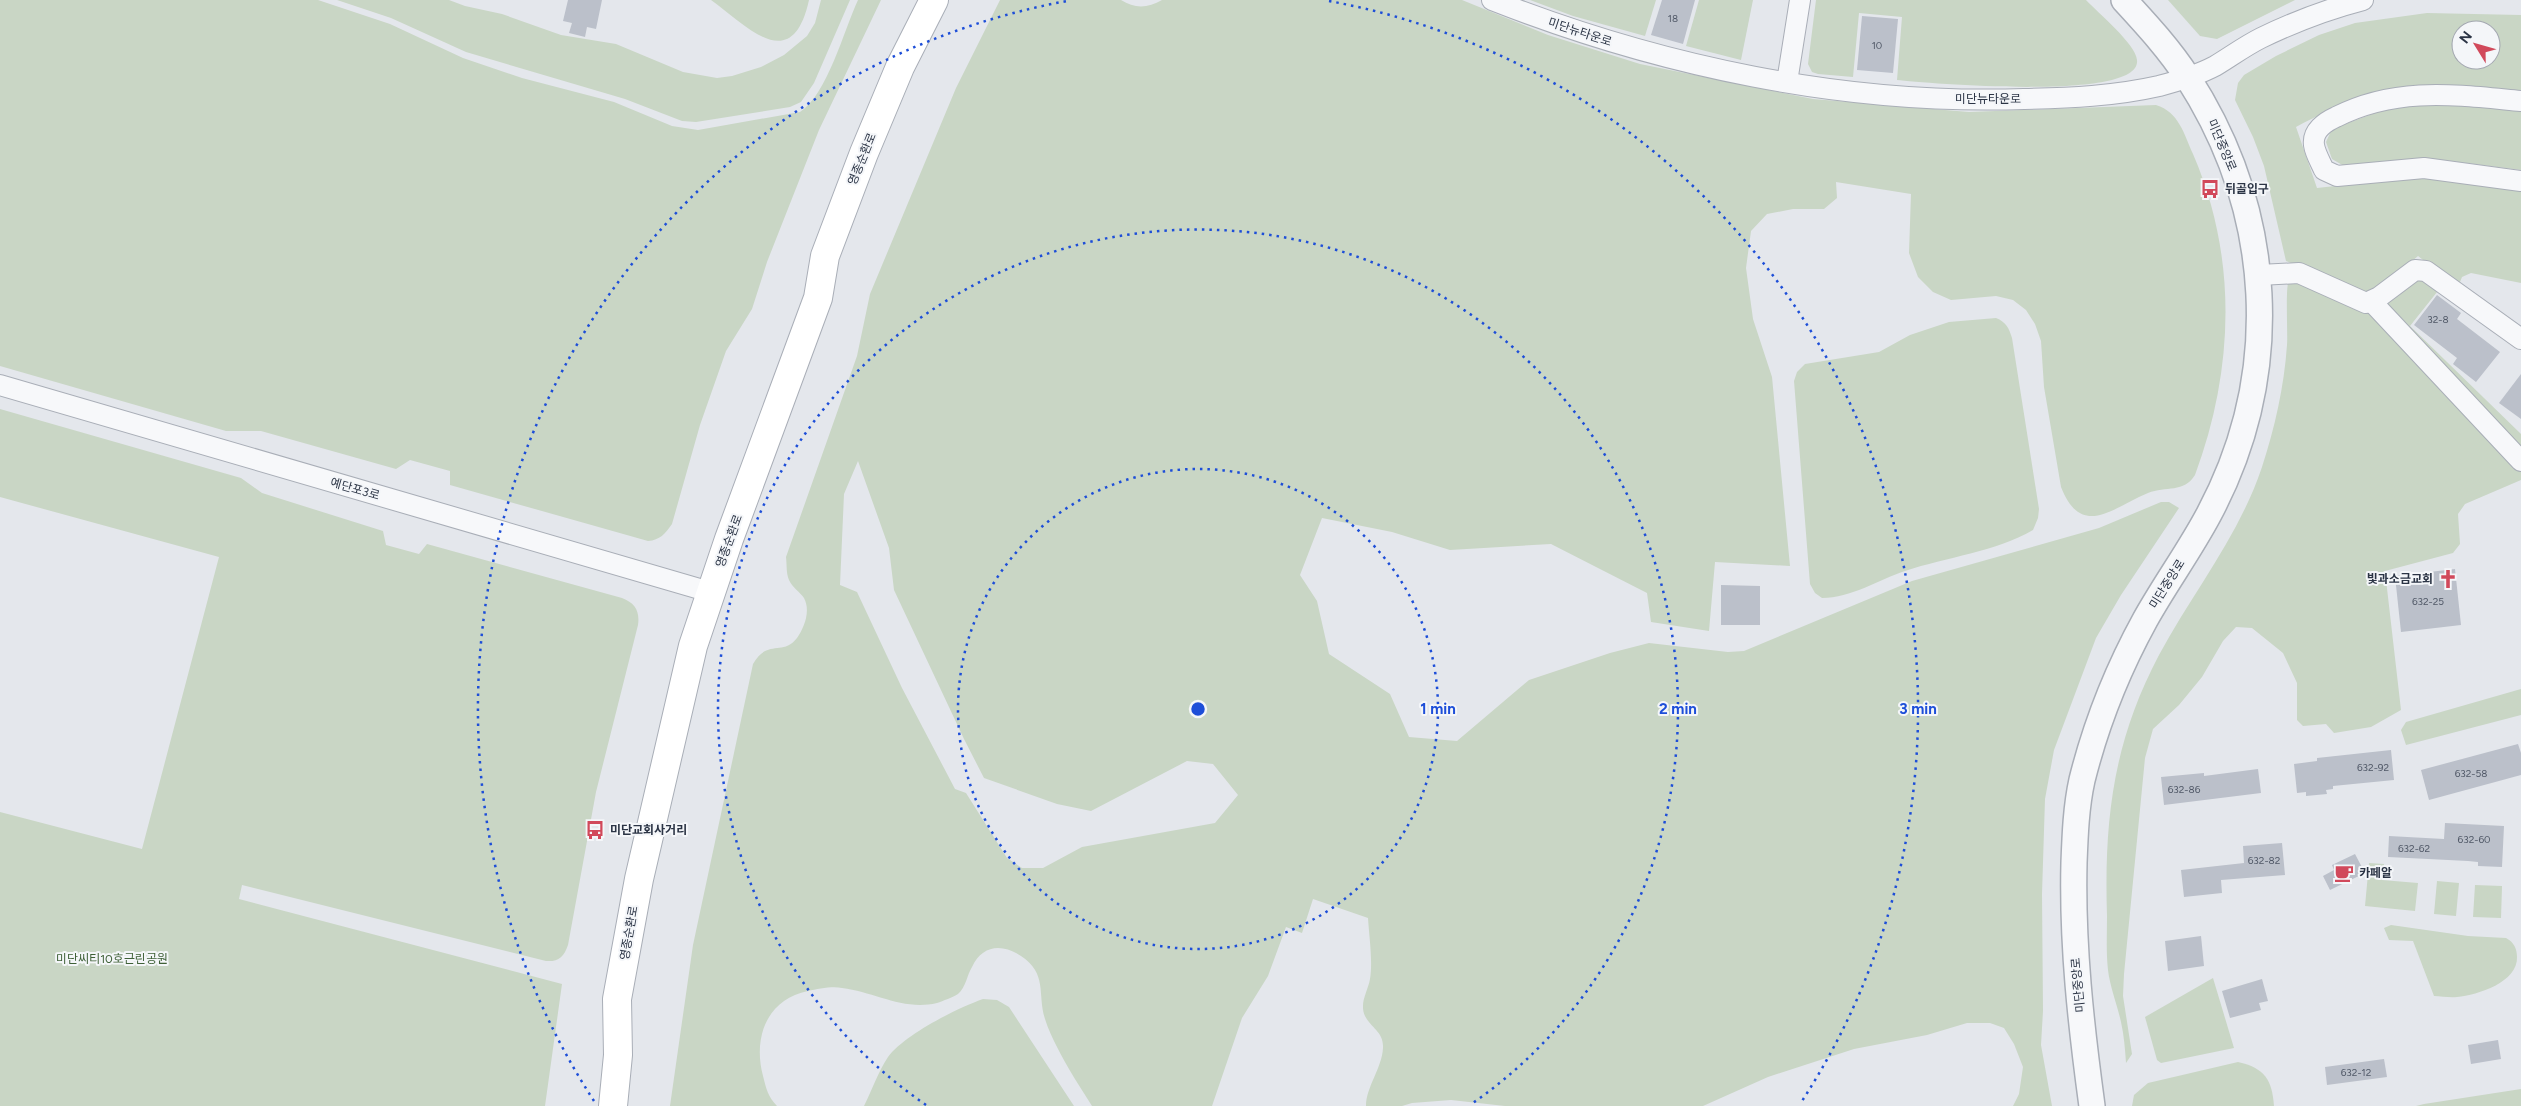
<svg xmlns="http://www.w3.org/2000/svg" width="2521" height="1106" viewBox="0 0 2521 1106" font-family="Figtree,'Noto Sans KR',sans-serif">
  <rect width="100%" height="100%" fill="#e4e7ec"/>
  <g fill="#c9d6c5" fill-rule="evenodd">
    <path d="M0,0h318l72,24 73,34 59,20 92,24 58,24 26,4 102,-18c27,-17 44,-82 58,-112h23l-62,130 -52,132 -15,47 -26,42 -26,74 -28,99c-7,10 -12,16 -24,17l-198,-56v-14l-40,-11 -14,9 -135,-38h-35l-226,-65z"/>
    <polygon points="337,0 449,0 465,6 502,14 561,35 616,44 683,72 717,78 732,76 761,67 784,55 807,36 815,23 821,0 850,0 814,83 801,102 790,107 696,122 682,121 625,99 466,52 391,18"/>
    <path d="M711,0h98c-17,77 -62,26 -98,0z"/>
    <path d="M1000,0h121c14,9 27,8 41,0h300l86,35 92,29 173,35 156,13 187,-7c23,7 28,29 37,49 45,104 41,216 2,321 -11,18 -29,11 -47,18 -35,14 -66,47 -87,-6l-17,-100 -3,-46 -6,-17 -9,-14 -13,-10 -17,-4 -45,4 -18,-8 -15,-15 -9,-24 2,-59 -75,-12 1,16 -13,11h-31l-26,5 -16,17 -5,37 7,51 19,58 18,189 -75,-4 -6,69 -58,-9 -4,-29 -96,-49 -101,6 -58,-18 -70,-14 -22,57 17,26 12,53 61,40 19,43 48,4 72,-61 81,-27 39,-10 79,9 16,-1 168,-70 187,-53 62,-26h8l10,6 -58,87 -25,43 -42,112 -9,49 -3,95 1,117 -2,34 11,61h-39l6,-12 4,-27 -9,-23 -10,-16 -14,-5h-23l-40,12 -73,14 -86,28 -65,29h-198l-54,-6 -39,3 -10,3h-36c0,-19 16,-38 17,-58 1,-16 -12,-20 -18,-32 -6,-13 3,-25 5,-37 3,-17 -1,-44 -2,-61l-55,-19 -11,34 -16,-6 -18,49 -26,42 -30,88h-120c-12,-19 -25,-39 -35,-59 -4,-8 -9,-18 -12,-28 -8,-25 3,-45 -24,-63 -19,-13 -39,-11 -49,11 -5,8 -6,20 -14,27 -5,3 -15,7 -21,9 -34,8 -62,-11 -95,-15 -10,-2 -24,1 -34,3 -42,9 -55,47 -45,85 3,12 5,21 14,30h-107l23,-161 60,-281c15,-26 29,-7 44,-26 7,-10 14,-27 7,-40 -4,-6 -12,-11 -15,-18 -3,-7 -2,-15 -3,-23l71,-201 13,-62 86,-206zM858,461l31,87 5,42 70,149 20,39 73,26 34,7 96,-50 26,3 25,31 -23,28 -133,24 -39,21h-21l-15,-10 -41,-65 -11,-4 -53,-101 -45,-96 -17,-7 4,-91z"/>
    <polygon points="1530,0 1656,0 1645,36 1573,16"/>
    <polygon points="1699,0 1753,0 1741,60 1686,46"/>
    <path d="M1816,0h270c11,12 50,44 51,60 5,42 -211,23 -240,20l5,-63 -43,-4 -6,64 -35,-3 -6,-2 -4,-8z"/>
    <polygon points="2168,0 2295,0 2217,39 2200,36"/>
    <path d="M2427,13l94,2v77c-31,-2 -64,-8 -95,-7 -45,2 -91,21 -130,42l21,61 100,-11 104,12v94l-50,-10 -9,4 -4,10 -40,-31 -46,39 -86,-34 -22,-95 -11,-29 -18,-37 3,-17 6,-8 32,-19 43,-21 36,-12zM2461,30h30v30h-30z"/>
    <polygon points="2420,103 2521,109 2521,170 2435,159 2344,166 2332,159 2326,142 2332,129 2383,110"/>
    <polygon points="2419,277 2441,287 2410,326 2521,434 2521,454 2386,303"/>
    <path d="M2289,280l76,30 10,7 146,154v9l-56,24 -7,10 2,30 -7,9 -68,18 16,139 -30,17 -37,6 -8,-9 -23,2 -6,-6v-37l-14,-30 -31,-25 -16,-1 -13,14 -21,36 -23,28 -26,24 -8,29 -21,216 -1,22 9,58 -6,9c-1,-14 -2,-28 -5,-41 -4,-18 -11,-35 -13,-52 -2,-18 -1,-37 -1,-54 -3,-96 6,-174 52,-261 34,-63 80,-119 103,-188 13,-40 22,-80 25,-122 1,-12 -2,-58 2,-65z"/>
    <path d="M1996,318c10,4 13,10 16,20l27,171 -1,9 -5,12c-38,22 -86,27 -128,41 -27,9 -54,27 -83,27l-7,-5 -5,-9 -16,-203 3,-9 8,-8 74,-12 31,-17 39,-13z"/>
    <path d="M0,409l241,69 21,15 121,38 3,14 33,9 8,-10 195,54c13,5 18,13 16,27l-42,167 -28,153c-4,12 -10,17 -22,16l-304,-76 -3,14 323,85 -17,122h-545v-294l142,37 77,-292 -219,-60z"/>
    <polygon points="2521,689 2521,715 2406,745 2401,730 2406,722"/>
    <polygon points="2369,863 2384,864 2382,880 2418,883 2415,911 2365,906"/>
    <polygon points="2437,881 2459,883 2456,916 2434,914"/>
    <polygon points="2475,885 2502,886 2501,918 2473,917"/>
    <path d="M2391,925l77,11 38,2c8,4 11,11 11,19 1,25 -39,38 -60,40 -7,1 -16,-1 -23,-1l-21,-55 -24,-1 -5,-12z"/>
    <polygon points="2213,978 2234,1048 2161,1063 2157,1060 2145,1017"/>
    <path d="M983,999l14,1 12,7 65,99h-210c8,-16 14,-34 24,-49 16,-22 69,-49 95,-58z"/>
    <path d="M2238,1062c27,6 34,18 36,44h-142l2,-11 14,-12z"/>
    <polygon points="2521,1089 2521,1106 2416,1106 2424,1104"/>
  </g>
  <g fill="#bbc0ca">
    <polygon points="568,0 602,0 596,29 587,27 585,37 569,33 572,23 563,21"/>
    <polygon points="1662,0 1695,0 1683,44 1651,35"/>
    <polygon points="1862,16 1898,19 1893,73 1857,70"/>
    <polygon points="2437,295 2461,313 2457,319 2500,352 2476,382 2453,364 2457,358 2414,325"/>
    <polygon points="2521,374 2521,419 2499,403"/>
    <polygon points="2455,569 2461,625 2401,632 2395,576"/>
    <polygon points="1721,585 1760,586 1760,625 1721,625"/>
    <polygon points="2518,744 2521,753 2521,775 2429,800 2421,770"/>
    <polygon points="2391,750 2394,780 2333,786 2333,789 2326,790 2327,794 2306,796 2306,792 2297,793 2294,764 2317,761 2317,758"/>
    <polygon points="2258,769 2261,793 2164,805 2161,777 2204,773 2204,776"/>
    <polygon points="2445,823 2504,826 2502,867 2478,866 2478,862 2468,861 2388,857 2389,836 2444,839"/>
    <polygon points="2282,843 2285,875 2221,880 2222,893 2184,897 2181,870 2244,863 2243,846"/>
    <polygon points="2355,854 2365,873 2330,890 2323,876 2334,870 2332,865"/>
    <polygon points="2201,936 2204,966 2168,971 2165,941"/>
    <polygon points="2262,979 2268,1001 2259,1003 2261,1010 2230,1018 2222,991"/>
    <polygon points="2498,1040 2501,1059 2471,1064 2468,1045"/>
    <polygon points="2384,1059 2387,1077 2327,1085 2325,1067"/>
  </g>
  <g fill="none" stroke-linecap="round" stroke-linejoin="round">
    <g stroke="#a9aeb7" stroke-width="22">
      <g id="minor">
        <path d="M1492,0c168,66 351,105 532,99 46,-1 91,-3 135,-13 19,-5 39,-11 56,-20 15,-9 30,-20 46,-28 33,-16 67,-29 102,-38"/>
        <polyline points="1787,82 1800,0"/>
        <path d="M2521,101c-65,-6 -124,-15 -185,16 -11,5 -24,14 -22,28 1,8 7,18 10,25l13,6 87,-8 97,13"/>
        <polyline points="2259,275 2299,273 2366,303 2379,297 2415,270 2426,271 2521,339"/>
        <polyline points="2372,302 2521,461"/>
        <polyline points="0,385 710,592"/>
      </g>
    </g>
    <g stroke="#a9aeb7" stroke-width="28">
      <path id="tertiary" d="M2092,1106c-11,-81 -20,-161 -18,-243 1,-27 2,-56 8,-83 14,-56 35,-109 63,-160 20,-36 45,-70 64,-106 75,-141 65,-302 -21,-436 -18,-28 -41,-53 -64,-78"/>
    </g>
    <g stroke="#a9aeb7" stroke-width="30">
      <polyline id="secondary" points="613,1106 618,1055 617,999 639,879 693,646 729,539 818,298 825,256 864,153 900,67 934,0"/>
    </g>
    <use href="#minor" stroke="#f7f8fa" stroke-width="20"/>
    <use href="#tertiary" stroke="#f7f8fa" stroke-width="25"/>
    <use href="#secondary" stroke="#fff" stroke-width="28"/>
  </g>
  <g fill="none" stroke="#1d4ed8" stroke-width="2.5" stroke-dasharray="2.5 5">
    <circle cx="1198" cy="709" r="240"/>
    <path d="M926 1105A480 480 0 1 1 1470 1105"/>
    <path d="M594 1101A720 720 0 0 1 1067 1M1329 1A720 720 0 0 1 1802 1101"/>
  </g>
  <defs>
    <g id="bus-bare" transform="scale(1.5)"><path d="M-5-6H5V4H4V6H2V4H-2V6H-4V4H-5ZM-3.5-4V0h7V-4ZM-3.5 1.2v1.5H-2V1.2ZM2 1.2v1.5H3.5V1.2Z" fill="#d1495b" stroke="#f4f6f9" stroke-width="2.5" paint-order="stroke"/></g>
    <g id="church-bare" transform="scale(1.5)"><path d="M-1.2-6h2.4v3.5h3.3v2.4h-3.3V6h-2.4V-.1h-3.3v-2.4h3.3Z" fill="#d1495b" stroke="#f4f6f9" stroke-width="2.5" paint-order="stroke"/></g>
    <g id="cafe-bare" transform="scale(1.5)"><path d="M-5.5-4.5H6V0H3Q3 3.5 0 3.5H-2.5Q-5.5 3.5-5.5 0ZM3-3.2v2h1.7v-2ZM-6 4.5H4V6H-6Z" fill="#d1495b" stroke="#f4f6f9" stroke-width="2.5" paint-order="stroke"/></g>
  </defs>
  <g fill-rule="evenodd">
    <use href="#bus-bare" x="2210" y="189"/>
    <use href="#church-bare" x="2448" y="579"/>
    <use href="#bus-bare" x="595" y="830"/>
    <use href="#cafe-bare" x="2344" y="873"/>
  </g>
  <g text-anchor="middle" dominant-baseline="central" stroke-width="4" stroke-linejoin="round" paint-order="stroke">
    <g font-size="10" fill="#4f5766">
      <text x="1673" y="18">18</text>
      <text x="1877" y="45">10</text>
      <text x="2438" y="319">32-8</text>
      <text x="2428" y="601">632-25</text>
      <text x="2373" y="767">632-92</text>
      <text x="2471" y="773">632-58</text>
      <text x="2184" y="789">632-86</text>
      <text x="2474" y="839">632-60</text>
      <text x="2414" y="848">632-62</text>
      <text x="2264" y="860">632-82</text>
      <text x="2356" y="1072">632-12</text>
    </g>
    <g font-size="12" fill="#2b3445" stroke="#f4f6f9">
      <text transform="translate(1580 32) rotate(18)">미단뉴타운로</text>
      <text x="1988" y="99">미단뉴타운로</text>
      <text transform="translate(2222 145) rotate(67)">미단중앙로</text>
      <text transform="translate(862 159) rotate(-68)">영종순환로</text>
      <text transform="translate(355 489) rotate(16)">예단포3로</text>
      <text transform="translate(729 541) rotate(-70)">영종순환로</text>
      <text transform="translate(2167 584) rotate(-58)">미단중앙로</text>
      <text transform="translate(629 933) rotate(-80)">영종순환로</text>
      <text transform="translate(2078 985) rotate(-95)">미단중앙로</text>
    </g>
    <g font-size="12" font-weight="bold" fill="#2b3445" stroke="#f4f6f9" text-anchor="start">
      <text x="2225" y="189">뒤골입구</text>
      <text x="2433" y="579" text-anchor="end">빛과소금교회</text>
      <text x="610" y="830">미단교회사거리</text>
      <text x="2359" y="873">카페알</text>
    </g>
    <g font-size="12" fill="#3f6138" stroke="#f4f6f9">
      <text x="112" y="959">미단씨티10호근린공원</text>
    </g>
  </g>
  <circle cx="1198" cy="709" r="8" fill="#1d4ed8" stroke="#f4f6f9" stroke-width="2.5"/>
  <g font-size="15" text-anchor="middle" font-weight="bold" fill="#1d4ed8" stroke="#f4f6f9" stroke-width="4" stroke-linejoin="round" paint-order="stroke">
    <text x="1438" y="714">1 min</text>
    <text x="1678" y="714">2 min</text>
    <text x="1918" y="714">3 min</text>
  </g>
  <g transform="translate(2476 45) rotate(307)"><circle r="24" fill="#f4f6f9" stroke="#a4a8b1"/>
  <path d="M0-4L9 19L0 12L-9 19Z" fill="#d1495b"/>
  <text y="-8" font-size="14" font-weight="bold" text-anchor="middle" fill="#2b3445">N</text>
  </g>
</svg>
